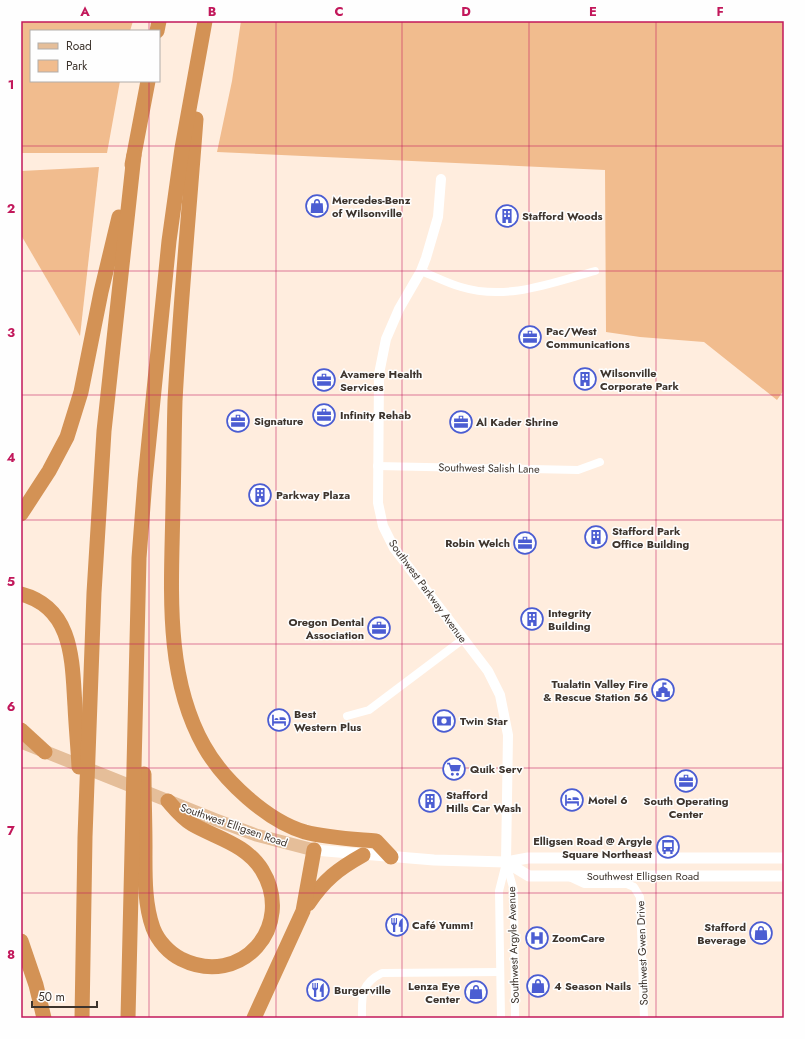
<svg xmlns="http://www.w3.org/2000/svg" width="805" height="1039" viewBox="0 0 805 1039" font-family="Jost,sans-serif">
  <rect width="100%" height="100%" fill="#ffedde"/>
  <g fill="#f1bc8e">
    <polygon points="21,21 133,21 130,31 31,31 31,81 120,81 107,153 21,153"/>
    <polygon points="241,21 784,21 784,390 777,400 704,342 640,337 606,332 605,170 217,152 232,81"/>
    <polygon points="99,167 80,336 21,235 21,171"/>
  </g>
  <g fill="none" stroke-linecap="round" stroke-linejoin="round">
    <g stroke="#fff" stroke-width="8">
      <path d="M421,271c13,5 26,12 40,16 46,14 90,-4 134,-16"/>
      <polyline points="377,466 578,470 600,462"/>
      <polyline points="347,716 369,710 462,640"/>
      <polyline points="506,862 514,891 515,1018"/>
      <polyline points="569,877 584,884 627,884 634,887 640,897 644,1018"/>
      <path d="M362,1018c0,-22 -2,-34 20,-45l117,-1"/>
      <polyline points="501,1018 499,891 506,863"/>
    </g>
    <polyline stroke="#fff" stroke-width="10" points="441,179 438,217 426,258 421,271 399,309 386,339 379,374 378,503 383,526 394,548 488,671 500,695 508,735 506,862"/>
    <g stroke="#fff" stroke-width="11">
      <polyline points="314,850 434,860 506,862 528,858 784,858"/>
      <polyline points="506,862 529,876 784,876"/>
    </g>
    <polyline stroke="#e5be99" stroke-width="13" points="21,742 216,820 256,835 314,850"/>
    <g stroke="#d39255" stroke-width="15">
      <polyline points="157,31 159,21"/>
      <path d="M196,119c-7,94 -16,188 -21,282 -1,34 -1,68 -2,101 -1,81 -10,171 31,244 19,34 63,75 101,86 23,6 48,7 71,9l15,16"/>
      <polyline points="132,165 148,81"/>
      <polyline points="21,514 49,471 67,437 81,392 101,292 119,217"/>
      <path d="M21,594c53,14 51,68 54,112 1,21 3,41 4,61"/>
      <polyline points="21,730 45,752"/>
      <path d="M144,774c0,25 1,49 1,73 0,26 -1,56 8,81 5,13 16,25 28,31 60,30 115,-33 81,-89 -16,-26 -46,-32 -70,-46 -10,-6 -17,-15 -24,-23"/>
      <path d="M308,904c16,-24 30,-35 55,-49"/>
      <polyline points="21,941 36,985 44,1018"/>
      <polyline points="82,1018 85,837 94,593 104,431 134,155"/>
      <polyline points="128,1018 139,558 145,480 169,241 182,148 205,21"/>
      <polyline points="254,1018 303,911 314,850"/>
    </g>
  </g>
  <path fill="none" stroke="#c2185b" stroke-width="1" stroke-opacity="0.55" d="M149,21v10M276,21v997M402,21v997M529,21v997M656,21v997M149,81v937M21,146h763M21,271h763M21,395h763M21,520h763M21,644h763M21,768h763M21,893h763"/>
  <defs>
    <g id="shop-ring" transform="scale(1.15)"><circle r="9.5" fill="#fefefe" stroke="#4b5dd2" stroke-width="1.5"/><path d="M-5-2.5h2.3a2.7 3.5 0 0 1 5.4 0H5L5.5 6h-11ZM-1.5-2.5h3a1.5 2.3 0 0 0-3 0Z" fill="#4b5dd2"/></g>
    <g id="building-ring" transform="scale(1.15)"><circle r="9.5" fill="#fefefe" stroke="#4b5dd2" stroke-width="1.5"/><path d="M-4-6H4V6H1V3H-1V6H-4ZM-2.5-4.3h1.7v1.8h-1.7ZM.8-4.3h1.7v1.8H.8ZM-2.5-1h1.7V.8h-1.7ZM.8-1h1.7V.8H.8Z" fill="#4b5dd2"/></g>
    <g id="office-ring" transform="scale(1.15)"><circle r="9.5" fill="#fefefe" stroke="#4b5dd2" stroke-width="1.5"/><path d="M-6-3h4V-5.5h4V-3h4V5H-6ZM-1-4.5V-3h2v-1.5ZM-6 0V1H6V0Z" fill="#4b5dd2"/></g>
    <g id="civic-ring" transform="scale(1.15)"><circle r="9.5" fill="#fefefe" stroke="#4b5dd2" stroke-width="1.5"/><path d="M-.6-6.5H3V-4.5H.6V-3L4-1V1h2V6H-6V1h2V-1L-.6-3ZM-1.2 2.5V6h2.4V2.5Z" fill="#4b5dd2"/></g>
    <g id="hotel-ring" transform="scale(1.15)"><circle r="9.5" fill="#fefefe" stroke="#4b5dd2" stroke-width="1.5"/><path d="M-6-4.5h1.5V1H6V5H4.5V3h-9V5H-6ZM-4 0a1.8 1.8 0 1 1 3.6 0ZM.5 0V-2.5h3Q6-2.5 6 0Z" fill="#4b5dd2"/></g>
    <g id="bank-ring" transform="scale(1.15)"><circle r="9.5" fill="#fefefe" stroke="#4b5dd2" stroke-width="1.5"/><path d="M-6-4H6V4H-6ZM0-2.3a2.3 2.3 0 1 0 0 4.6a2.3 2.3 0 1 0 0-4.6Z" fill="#4b5dd2"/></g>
    <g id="supermarket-ring" transform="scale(1.15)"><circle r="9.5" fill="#fefefe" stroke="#4b5dd2" stroke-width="1.5"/><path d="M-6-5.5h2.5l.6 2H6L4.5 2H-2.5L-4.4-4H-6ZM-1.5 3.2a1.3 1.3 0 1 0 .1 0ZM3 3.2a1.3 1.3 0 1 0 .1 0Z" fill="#4b5dd2"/></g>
    <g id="bus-ring" transform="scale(1.15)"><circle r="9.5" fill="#fefefe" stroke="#4b5dd2" stroke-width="1.5"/><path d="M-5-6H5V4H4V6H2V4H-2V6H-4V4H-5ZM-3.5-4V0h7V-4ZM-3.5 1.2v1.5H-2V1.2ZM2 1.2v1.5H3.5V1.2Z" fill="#4b5dd2"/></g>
    <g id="restaurant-ring" transform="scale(1.15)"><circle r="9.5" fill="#fefefe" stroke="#4b5dd2" stroke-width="1.5"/><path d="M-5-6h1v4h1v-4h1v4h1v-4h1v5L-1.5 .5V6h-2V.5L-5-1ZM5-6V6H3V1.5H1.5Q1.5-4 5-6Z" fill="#4b5dd2"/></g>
    <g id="hospital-ring" transform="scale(1.15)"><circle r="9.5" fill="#fefefe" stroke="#4b5dd2" stroke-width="1.5"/><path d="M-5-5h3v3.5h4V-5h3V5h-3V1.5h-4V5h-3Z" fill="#4b5dd2"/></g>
  </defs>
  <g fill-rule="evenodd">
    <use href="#shop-ring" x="317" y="206"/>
    <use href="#building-ring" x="507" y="216"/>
    <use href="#office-ring" x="530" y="337"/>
    <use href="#building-ring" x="585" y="379"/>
    <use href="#office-ring" x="324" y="380"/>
    <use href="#office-ring" x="324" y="415"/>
    <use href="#office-ring" x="238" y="421"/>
    <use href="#office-ring" x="461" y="422"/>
    <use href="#building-ring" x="260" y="495"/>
    <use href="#building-ring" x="596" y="537"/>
    <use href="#office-ring" x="525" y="543"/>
    <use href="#building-ring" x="532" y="619"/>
    <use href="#office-ring" x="379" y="628"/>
    <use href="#civic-ring" x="663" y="690"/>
    <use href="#hotel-ring" x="279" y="720"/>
    <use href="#bank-ring" x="444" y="721"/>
    <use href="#supermarket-ring" x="454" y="769"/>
    <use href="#office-ring" x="686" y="781"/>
    <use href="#hotel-ring" x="572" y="800"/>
    <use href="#building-ring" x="430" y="801"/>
    <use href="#bus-ring" x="668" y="847"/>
    <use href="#restaurant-ring" x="397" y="925"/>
    <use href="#shop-ring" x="761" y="933"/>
    <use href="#hospital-ring" x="537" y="938"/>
    <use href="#shop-ring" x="538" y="986"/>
    <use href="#restaurant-ring" x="318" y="990"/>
    <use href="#shop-ring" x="476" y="992"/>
  </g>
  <g text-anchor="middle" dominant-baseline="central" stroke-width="3" stroke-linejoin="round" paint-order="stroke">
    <g font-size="11" font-weight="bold" fill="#3d342d" stroke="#fefefe" text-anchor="start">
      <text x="332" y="200">Mercedes-Benz<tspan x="332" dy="13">of Wilsonville</tspan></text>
      <text x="522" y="216">Stafford Woods</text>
      <text x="546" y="331">Pac/West<tspan x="546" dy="13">Communications</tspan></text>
      <text x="600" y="373">Wilsonville<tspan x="600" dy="13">Corporate Park</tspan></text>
      <text x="340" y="374">Avamere Health<tspan x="340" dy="13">Services</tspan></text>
      <text x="340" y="415">Infinity Rehab</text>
      <text x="254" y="421">Signature</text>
      <text x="476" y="422">Al Kader Shrine</text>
      <text x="276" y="495">Parkway Plaza</text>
      <text x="612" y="531">Stafford Park<tspan x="612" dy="13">Office Building</tspan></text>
      <text x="510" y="543" text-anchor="end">Robin Welch</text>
      <text x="548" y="613">Integrity<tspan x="548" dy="13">Building</tspan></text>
      <text x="364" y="622" text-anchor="end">Oregon Dental<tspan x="364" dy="13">Association</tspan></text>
      <text x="648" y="684" text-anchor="end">Tualatin Valley Fire<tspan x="648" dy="13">&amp; Rescue Station 56</tspan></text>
      <text x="294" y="714">Best<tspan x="294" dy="13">Western Plus</tspan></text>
      <text x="460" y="721">Twin Star</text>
      <text x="470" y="769">Quik Serv</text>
      <text x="446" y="795">Stafford<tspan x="446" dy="13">Hills Car Wash</tspan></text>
      <text x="588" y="800">Motel 6</text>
      <text x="686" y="801" text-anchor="middle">South Operating<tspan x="686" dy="13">Center</tspan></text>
      <text x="652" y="841" text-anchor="end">Elligsen Road @ Argyle<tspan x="652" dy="13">Square Northeast</tspan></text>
      <text x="412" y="925">Café Yumm!</text>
      <text x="746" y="927" text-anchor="end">Stafford<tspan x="746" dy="13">Beverage</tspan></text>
      <text x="552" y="938">ZoomCare</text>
      <text x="460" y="986" text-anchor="end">Lenza Eye<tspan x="460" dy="13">Center</tspan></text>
      <text x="554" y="986">4 Season Nails</text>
      <text x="334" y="990">Burgerville</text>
    </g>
    <g font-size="11" fill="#3d342d" stroke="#fefefe">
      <text transform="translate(489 468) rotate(1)">Southwest Salish Lane</text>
      <text transform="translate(428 591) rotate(54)">Southwest Parkway Avenue</text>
      <text transform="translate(234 825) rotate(19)">Southwest Elligsen Road</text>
      <text x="643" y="876">Southwest Elligsen Road</text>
      <text transform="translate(513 945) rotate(-92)">Southwest Argyle Avenue</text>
      <text transform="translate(642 953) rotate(-92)">Southwest Gwen Drive</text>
    </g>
  </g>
  <rect width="805" height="1039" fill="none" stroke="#fefefe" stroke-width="44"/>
  <rect x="30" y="30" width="130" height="52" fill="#fefefe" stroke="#b1adaa"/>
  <rect x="38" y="43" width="20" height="6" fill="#e5be99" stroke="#b1adaa"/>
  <text x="66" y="50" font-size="12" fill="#3d342d">Road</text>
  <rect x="38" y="60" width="20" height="12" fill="#f1bc8e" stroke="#b1adaa"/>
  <text x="66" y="70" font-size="12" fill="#3d342d">Park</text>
  <path d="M32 1001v6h65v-6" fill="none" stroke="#3d342d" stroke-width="2"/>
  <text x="38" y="1001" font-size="12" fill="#3d342d" stroke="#fefefe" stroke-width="3" paint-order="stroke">50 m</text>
  <rect x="22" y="22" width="761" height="995" fill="none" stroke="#c2185b" stroke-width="1.5"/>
  <g font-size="13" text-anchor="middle" font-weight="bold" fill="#c2185b">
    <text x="85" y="16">A</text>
    <text x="212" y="16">B</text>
    <text x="339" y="16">C</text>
    <text x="466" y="16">D</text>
    <text x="593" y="16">E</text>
    <text x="720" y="16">F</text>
    <text x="11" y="89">1</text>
    <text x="11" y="213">2</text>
    <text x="11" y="337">3</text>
    <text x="11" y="462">4</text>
    <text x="11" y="586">5</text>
    <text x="11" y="711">6</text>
    <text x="11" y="835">7</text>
    <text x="11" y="959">8</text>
  </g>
</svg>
